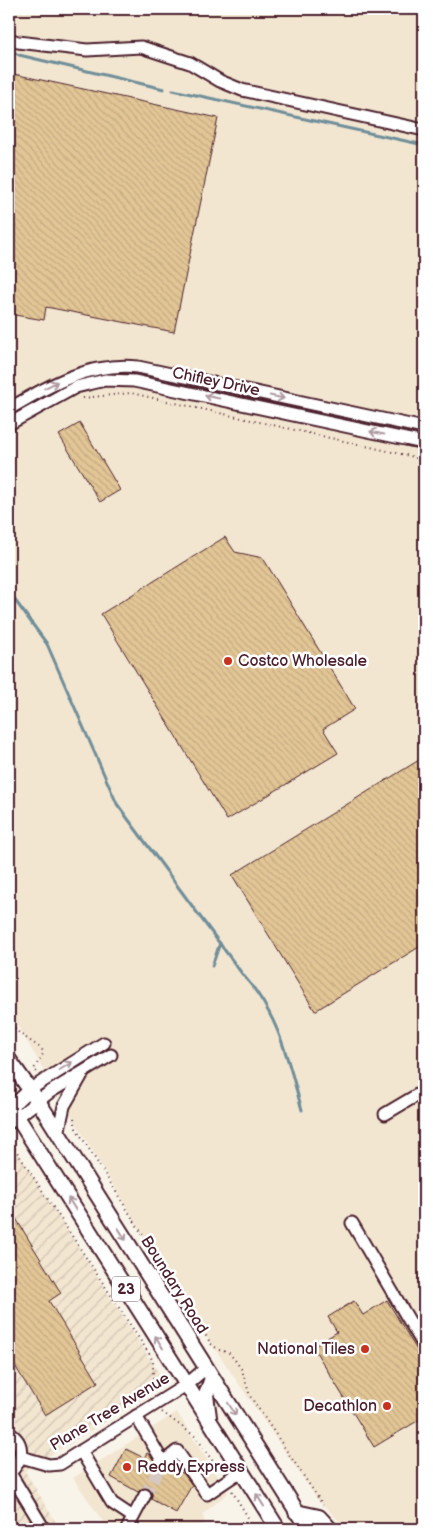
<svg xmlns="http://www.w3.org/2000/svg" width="433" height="1538" viewBox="0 0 433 1538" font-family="'Balsamiq Sans',sans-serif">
  <defs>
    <pattern id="industrial-furrows" width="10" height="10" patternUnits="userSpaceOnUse" patternTransform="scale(1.25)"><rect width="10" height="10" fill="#f2e6d1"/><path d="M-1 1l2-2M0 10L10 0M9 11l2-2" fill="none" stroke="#d1c5b4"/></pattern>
    <pattern id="building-back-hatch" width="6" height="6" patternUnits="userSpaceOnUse" patternTransform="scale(1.25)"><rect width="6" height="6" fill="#e2c696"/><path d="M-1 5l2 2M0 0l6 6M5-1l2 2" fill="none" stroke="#c3aa81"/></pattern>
  </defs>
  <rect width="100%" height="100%" fill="#f9f4ea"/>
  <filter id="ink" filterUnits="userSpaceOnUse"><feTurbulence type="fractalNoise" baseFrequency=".02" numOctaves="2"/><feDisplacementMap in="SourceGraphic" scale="10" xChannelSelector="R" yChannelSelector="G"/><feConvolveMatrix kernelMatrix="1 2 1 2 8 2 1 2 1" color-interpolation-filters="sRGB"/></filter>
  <g filter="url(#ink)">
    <g fill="#f2e6d1">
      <polygon points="9,9 424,9 424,1524 414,1529 347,1529 318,1500 189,1311 9,1012"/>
      <polygon points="177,1412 228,1493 203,1514 205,1528 202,1529 108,1529 73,1478"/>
    </g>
    <polygon fill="url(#industrial-furrows)" points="9,1139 166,1384 25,1471 60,1529 9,1529"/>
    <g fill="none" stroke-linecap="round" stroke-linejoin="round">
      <g stroke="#6f8e99" stroke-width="3">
        <polyline points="9,50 19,55 164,89"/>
        <polyline points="173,90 424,145"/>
        <path d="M9,592l38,52 70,160 126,171c36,40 45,85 59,135"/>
        <polyline points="212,966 220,943"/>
      </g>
    </g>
    <g fill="url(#building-back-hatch)" stroke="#4a1f2b">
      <polygon points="9,73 218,118 174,332 46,307 44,320 9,314"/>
      <polygon points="80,423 120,490 100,502 59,435"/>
      <polygon points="225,537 235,552 263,558 355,709 323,729 338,753 227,820 101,614"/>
      <polygon points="424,757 424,944 315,1011 232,875"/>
      <polygon points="9,1207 61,1293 49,1301 98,1382 45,1415 9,1356"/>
      <polygon points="387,1300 424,1362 424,1417 374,1447 313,1347 337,1332 328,1317 354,1301 363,1315"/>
      <polygon points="126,1449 144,1458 147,1453 150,1455 160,1469 170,1466 184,1474 192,1485 176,1513 151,1499 152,1494 149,1489 144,1488 138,1492 111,1477"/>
    </g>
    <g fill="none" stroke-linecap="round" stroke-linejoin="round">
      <polyline stroke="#d6c9c4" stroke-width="11" stroke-dasharray="11 5.5" stroke-linecap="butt" points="145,1495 163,1462"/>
      <g stroke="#4a1f2b" stroke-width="15">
        <g id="minor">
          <polyline points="9,39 18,42 87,50 141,47 190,63 220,81 242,90 424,130"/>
          <path d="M9,409c40,-24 81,-47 129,-42l286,61"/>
          <polyline points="9,424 76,387 105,380 134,381 424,443"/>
          <polyline points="9,1109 29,1090 104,1043"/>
          <polyline points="385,1114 424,1091"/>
          <polyline points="9,1123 50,1092 111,1055"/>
          <polyline points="58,1134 64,1106 83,1073"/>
          <polyline points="352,1223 424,1346"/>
          <polyline points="136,1416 163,1462 177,1451 207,1494 241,1471"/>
          <path d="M9,1433c17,10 14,29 0,40"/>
          <polyline points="81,1451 112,1503 133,1517"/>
          <polyline points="21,1457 49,1465 60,1464 186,1385 206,1368"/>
          <polyline points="10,1473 44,1529"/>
          <polyline points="127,1529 145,1495"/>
        </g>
      </g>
      <g stroke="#4a1f2b" stroke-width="18">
        <g id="major">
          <polyline points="9,1060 38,1101 308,1529"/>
          <polyline points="9,1104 278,1529"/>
          <polyline points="209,1417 206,1395 212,1378"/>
          <polyline points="296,1512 319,1517 330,1529"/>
        </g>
      </g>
      <g stroke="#4a1f2b" stroke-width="2" stroke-dasharray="1 4" stroke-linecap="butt">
        <polyline points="83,398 131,393 410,456 424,461"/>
        <polyline points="9,1020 19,1033 42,1049 43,1054 34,1069 37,1072"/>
        <polyline points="74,1118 76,1128 211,1344 219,1350 228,1352 235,1360 242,1370 250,1396 323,1505"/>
        <polyline points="9,1140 150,1355 153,1362 153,1392"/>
        <polyline points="162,1412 196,1437 220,1472"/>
        <polyline points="232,1491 255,1529"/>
        <polyline points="420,1529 424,1525"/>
      </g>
      <use href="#minor" stroke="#fff" stroke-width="11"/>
      <use href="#major" stroke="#fff" stroke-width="14"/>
    </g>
    <defs><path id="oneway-shaft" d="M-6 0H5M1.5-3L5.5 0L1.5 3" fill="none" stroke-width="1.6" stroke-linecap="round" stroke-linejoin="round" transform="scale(1.25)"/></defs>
    <g stroke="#ae9aa0">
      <use href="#oneway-shaft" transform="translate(51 385) rotate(-27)"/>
      <use href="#oneway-shaft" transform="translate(212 397) rotate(-168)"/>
      <use href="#oneway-shaft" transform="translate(277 397) rotate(12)"/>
      <use href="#oneway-shaft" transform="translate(377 433) rotate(-168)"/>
      <use href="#oneway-shaft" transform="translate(66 1066) rotate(-32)"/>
      <use href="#oneway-shaft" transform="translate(72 1204) rotate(-122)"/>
      <use href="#oneway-shaft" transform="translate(122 1234) rotate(58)"/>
      <use href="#oneway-shaft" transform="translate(159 1342) rotate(-122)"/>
      <use href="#oneway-shaft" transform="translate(232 1409) rotate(57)"/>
      <use href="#oneway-shaft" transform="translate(260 1500) rotate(-122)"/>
    </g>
  </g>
  <g fill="#c8321e" stroke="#fff" stroke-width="2">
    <circle cx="228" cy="661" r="5"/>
    <circle cx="365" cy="1349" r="5"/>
    <circle cx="387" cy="1406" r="5"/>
    <circle cx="127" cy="1467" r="5"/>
  </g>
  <g text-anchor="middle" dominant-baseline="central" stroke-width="5" stroke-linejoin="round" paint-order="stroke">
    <rect fill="#fff" stroke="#80626b" stroke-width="1" x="112" y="1276.5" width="28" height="25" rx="4"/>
    <g font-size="15" font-weight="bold" fill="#4a1f2b">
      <text x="126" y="1289">23</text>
    </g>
    <g font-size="16" fill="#4a1f2b" stroke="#fff">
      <text transform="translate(216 382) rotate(12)">Chifley Drive</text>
      <text transform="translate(174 1285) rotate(58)">Boundary Road</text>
      <text transform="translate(110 1412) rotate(-31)">Plane Tree Avenue</text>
    </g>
    <g font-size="16" fill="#4a1f2b" stroke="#fff" text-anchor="start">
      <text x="238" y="661">Costco Wholesale</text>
      <text x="355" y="1349" text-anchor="end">National Tiles</text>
      <text x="377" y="1406" text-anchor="end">Decathlon</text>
      <text x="137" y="1467">Reddy Express</text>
    </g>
  </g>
  <rect width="433" height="1538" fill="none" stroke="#fff" stroke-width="30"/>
  <rect x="15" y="15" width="403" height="1508" fill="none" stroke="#4a1f2b" stroke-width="2" filter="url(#ink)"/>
</svg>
